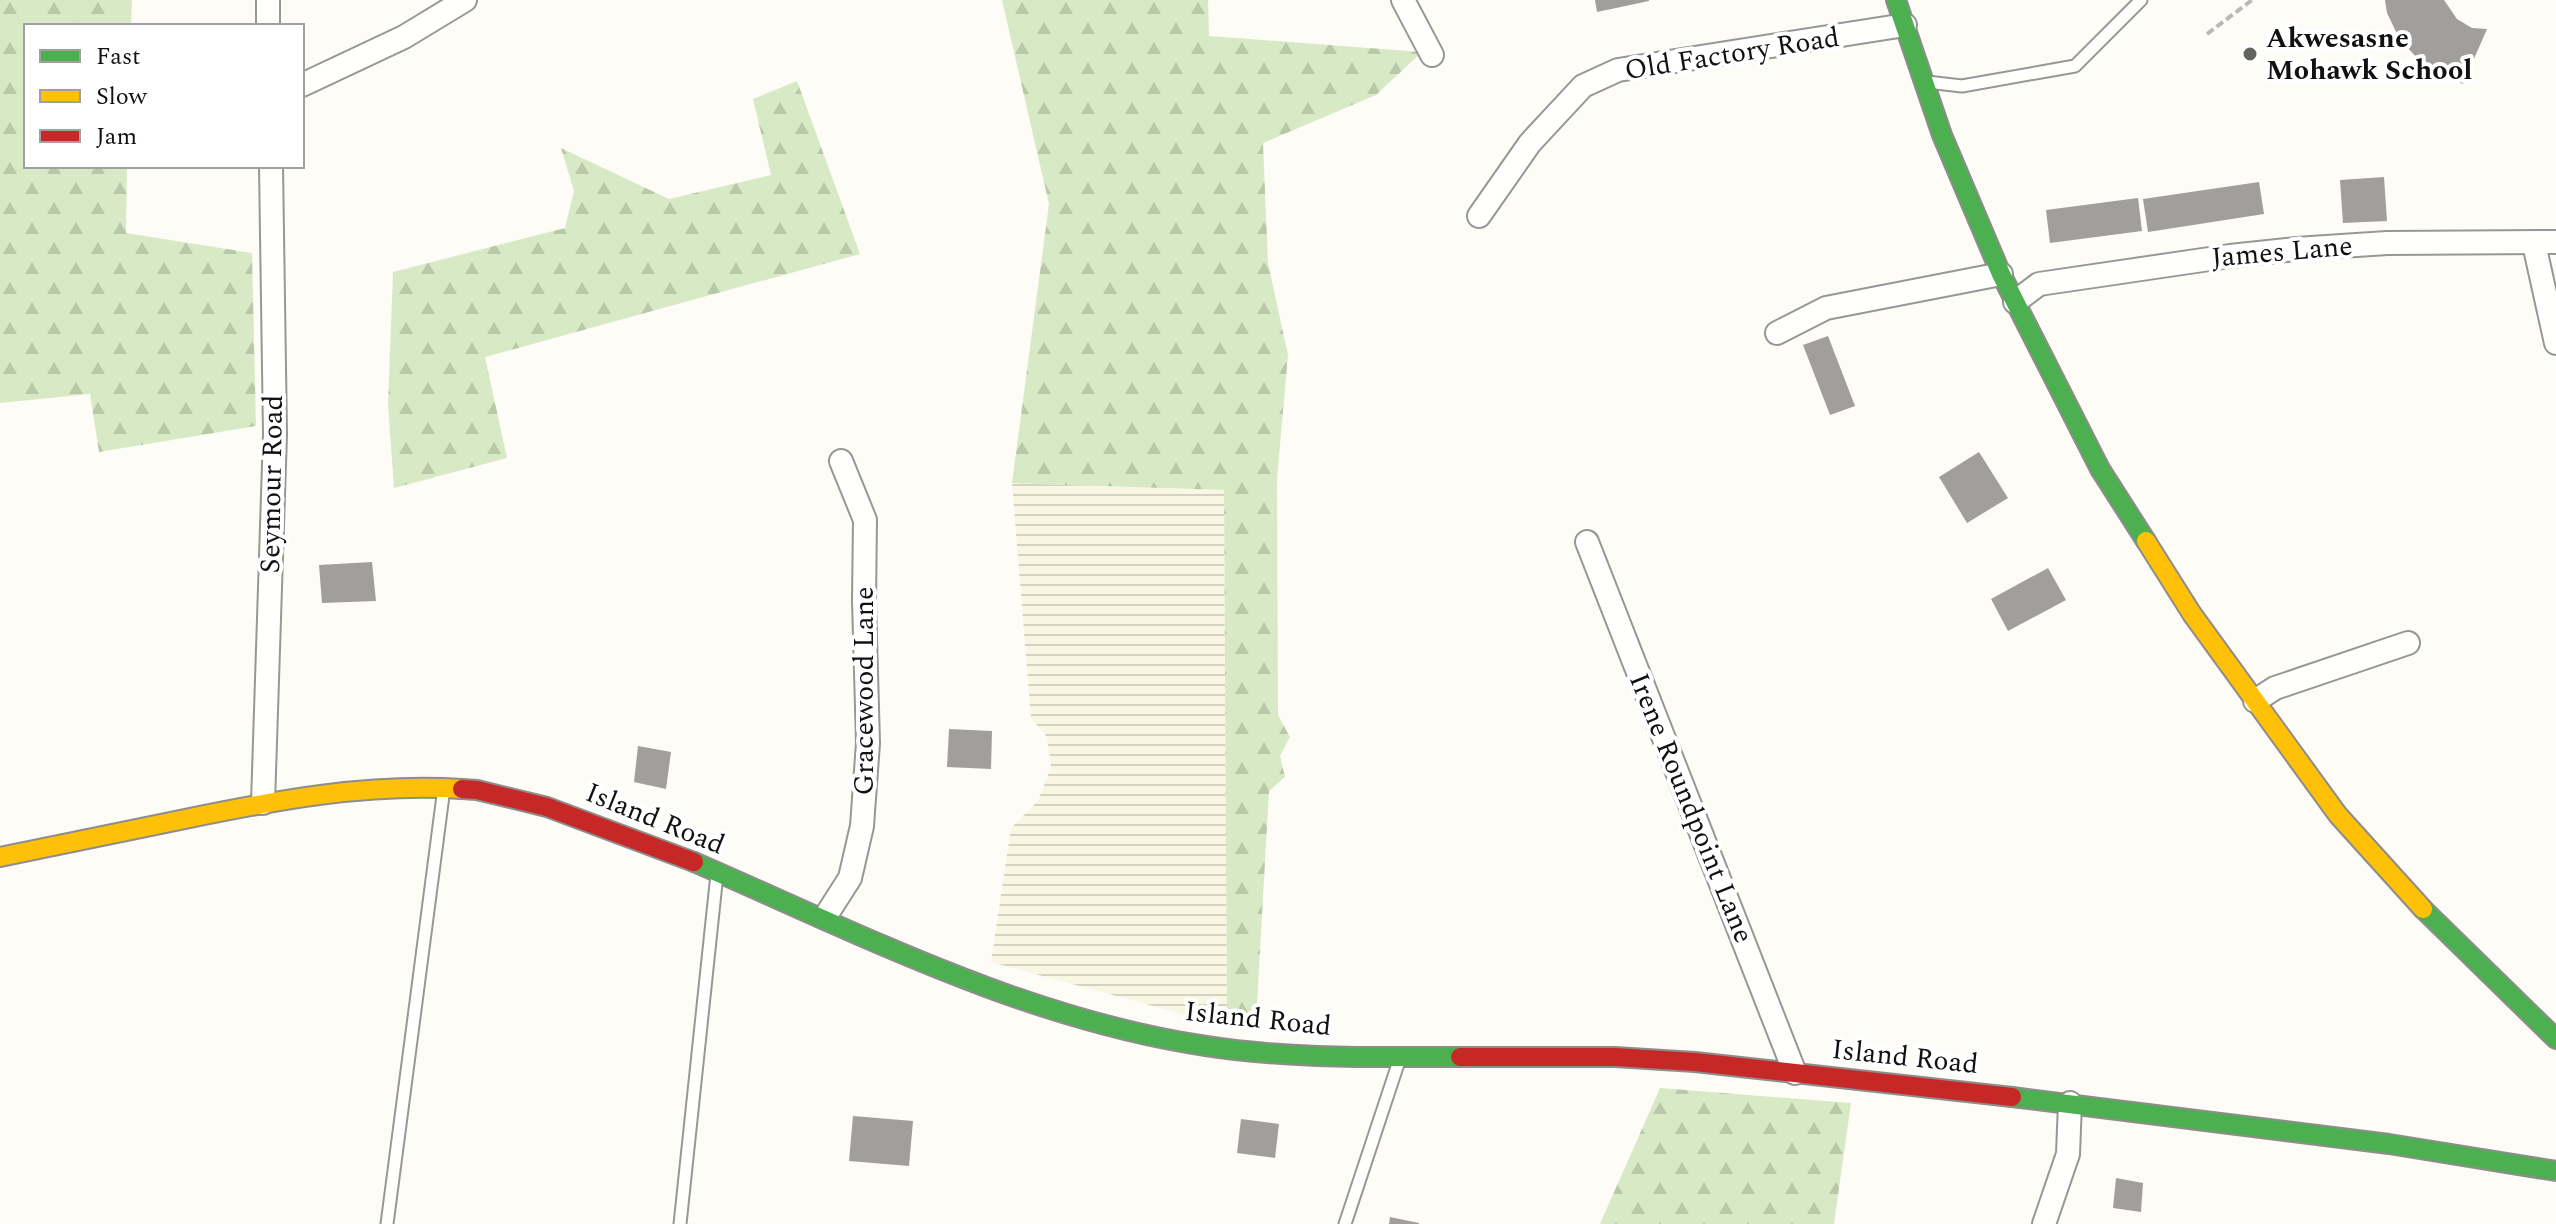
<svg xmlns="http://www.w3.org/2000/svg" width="2556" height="1224" viewBox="0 0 2556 1224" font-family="Spectral,serif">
  <defs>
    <pattern id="farmland-rules" width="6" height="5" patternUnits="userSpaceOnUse" patternTransform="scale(2)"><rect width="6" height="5" fill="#f9f7e4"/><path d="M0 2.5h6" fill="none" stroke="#d4d3c3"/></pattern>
    <pattern id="forest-firs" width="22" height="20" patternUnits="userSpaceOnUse" patternTransform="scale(2)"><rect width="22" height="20" fill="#d8eac5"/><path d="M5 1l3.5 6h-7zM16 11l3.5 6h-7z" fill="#b8c8a8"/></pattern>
  </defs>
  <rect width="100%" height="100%" fill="#fdfcf7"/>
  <polygon fill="url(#farmland-rules)" points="1012,483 1224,490 1227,1026 991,962 1011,828 1038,801 1051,767 1047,737 1031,718"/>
  <g fill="url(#forest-firs)">
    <polygon points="0,0 132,0 131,26 26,26 26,166 127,166 126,233 252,253 256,426 99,452 90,394 0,403"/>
    <polygon points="1002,0 1208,0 1209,36 1422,52 1376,95 1263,143 1268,263 1288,355 1277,478 1278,715 1290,737 1280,756 1285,777 1269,791 1256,1022 1227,1026 1224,490 1012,483 1049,204"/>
    <polygon points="797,81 860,254 485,357 507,458 394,488 388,404 393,272 565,228 574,191 561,148 669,199 771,175 753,99"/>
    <polygon points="1660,1088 1851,1103 1834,1224 1600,1224"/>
  </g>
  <g fill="#a19f9c">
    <polygon points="1595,0 1649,0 1649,1 1597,12"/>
    <polygon points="2385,0 2444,0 2457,19 2472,28 2487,29 2463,84 2416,57 2399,38 2387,13"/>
    <polygon points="2384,177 2387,221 2343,223 2340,180"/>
    <polygon points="2259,182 2264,214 2148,232 2143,199"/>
    <polygon points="2138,198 2142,231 2050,243 2046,210"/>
    <polygon points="1828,336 1855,406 1830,415 1803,345"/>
    <polygon points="1979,452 2008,498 1967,523 1939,477"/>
    <polygon points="372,562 376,601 322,603 319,565"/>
    <polygon points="2048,568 2066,600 2008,631 1991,599"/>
    <polygon points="949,729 992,731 991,769 947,767"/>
    <polygon points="638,746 671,752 666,789 634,782"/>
    <polygon points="853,1116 913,1121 909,1166 849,1161"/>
    <polygon points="1241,1119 1279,1124 1275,1158 1237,1153"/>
    <polygon points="2116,1178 2143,1183 2141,1212 2113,1208"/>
    <polygon points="1390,1217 1419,1223 1419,1224 1389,1224"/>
  </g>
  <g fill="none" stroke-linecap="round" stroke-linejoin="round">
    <g stroke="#979795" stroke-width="15">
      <g id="lane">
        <polyline points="1927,82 1962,86 2075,66 2141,0"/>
        <polyline points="387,1224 444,788"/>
        <polyline points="680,1224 717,874"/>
        <polyline points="1345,1224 1399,1061"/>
      </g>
    </g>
    <g stroke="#979795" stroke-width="26">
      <g id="street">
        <polyline points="268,0 268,26"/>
        <polyline points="1403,0 1432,55"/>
        <polyline points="302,85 404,37 465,0"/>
        <polyline points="1479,216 1530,143 1583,86 1618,70 1905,25"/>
        <polyline points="2534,244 2556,343"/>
        <polyline points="2015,302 2039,284 2230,256 2296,249 2387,243 2556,242"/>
        <polyline points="1777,333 1826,308 2001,274"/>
        <polyline points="1587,542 1795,1073"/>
        <polyline points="2255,701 2275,688 2408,643"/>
        <polyline points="263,803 275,434 271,166"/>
        <polyline points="825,917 850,878 862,826 868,743 864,601 865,520 841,461"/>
        <polyline points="2044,1224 2068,1154 2070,1103"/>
      </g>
    </g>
    <g stroke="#8e8d8b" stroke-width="22">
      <g id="fast">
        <polyline points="1896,0 1942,135 2001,274 2100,469 2146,541"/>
        <path d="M694,862c166,72 331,157 512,184 83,13 169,11 254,11"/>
        <polyline points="2423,909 2556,1039"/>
        <polyline points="2012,1097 2389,1144 2556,1171"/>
      </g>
    </g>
    <g stroke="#8e8d8b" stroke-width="22">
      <g id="slow">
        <polyline points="2146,541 2192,614 2338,815 2423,909"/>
        <path d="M0,857c62,-13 123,-25 185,-38 92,-19 183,-36 277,-30"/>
      </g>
    </g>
    <g stroke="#8e8d8b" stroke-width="22">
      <g id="jam">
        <polyline points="462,789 477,790 547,807 694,862"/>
        <polyline points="1460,1057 1615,1057 1695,1062 2012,1097"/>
      </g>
    </g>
    <polyline stroke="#b9b9b8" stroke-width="4" stroke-dasharray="8 4" stroke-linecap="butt" points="2207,34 2252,0"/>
    <use href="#lane" stroke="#fffffe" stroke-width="11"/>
    <use href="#street" stroke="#fffffe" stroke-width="22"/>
    <use href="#fast" stroke="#4caf50" stroke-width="18"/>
    <use href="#slow" stroke="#ffc107" stroke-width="18"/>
    <use href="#jam" stroke="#c62828" stroke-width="18"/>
  </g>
  <circle fill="#646362" stroke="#fff" stroke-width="3" cx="2250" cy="54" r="8"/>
  <g text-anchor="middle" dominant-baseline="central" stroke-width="8" stroke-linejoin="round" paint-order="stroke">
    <g font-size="28" font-weight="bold" fill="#111" stroke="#fff" text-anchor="start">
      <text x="2266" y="38">Akwesasne<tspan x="2266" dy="32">Mohawk School</tspan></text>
    </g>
    <g font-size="28" fill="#111" stroke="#fff">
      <text transform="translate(1732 54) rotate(-9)">Old Factory Road</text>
      <text transform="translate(2282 252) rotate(-5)">James Lane</text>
      <text transform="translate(272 484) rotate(-89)">Seymour Road</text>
      <text transform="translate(864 691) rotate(-90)">Gracewood Lane</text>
      <text transform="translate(1691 808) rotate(68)">Irene Roundpoint Lane</text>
      <text transform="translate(655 819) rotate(22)">Island Road</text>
      <text transform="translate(1258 1019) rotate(6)">Island Road</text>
      <text transform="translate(1905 1057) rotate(6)">Island Road</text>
    </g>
  </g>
  <rect x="24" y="24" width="280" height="144" fill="#ffffff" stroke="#a0a0a0" stroke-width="2"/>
  <rect x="40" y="50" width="40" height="12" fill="#4caf50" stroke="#a0a0a0" stroke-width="2"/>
  <text x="96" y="64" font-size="24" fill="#111111">Fast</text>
  <rect x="40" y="90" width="40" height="12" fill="#ffc107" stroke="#a0a0a0" stroke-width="2"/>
  <text x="96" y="104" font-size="24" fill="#111111">Slow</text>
  <rect x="40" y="130" width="40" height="12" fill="#c62828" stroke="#a0a0a0" stroke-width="2"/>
  <text x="96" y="144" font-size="24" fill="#111111">Jam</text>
</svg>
